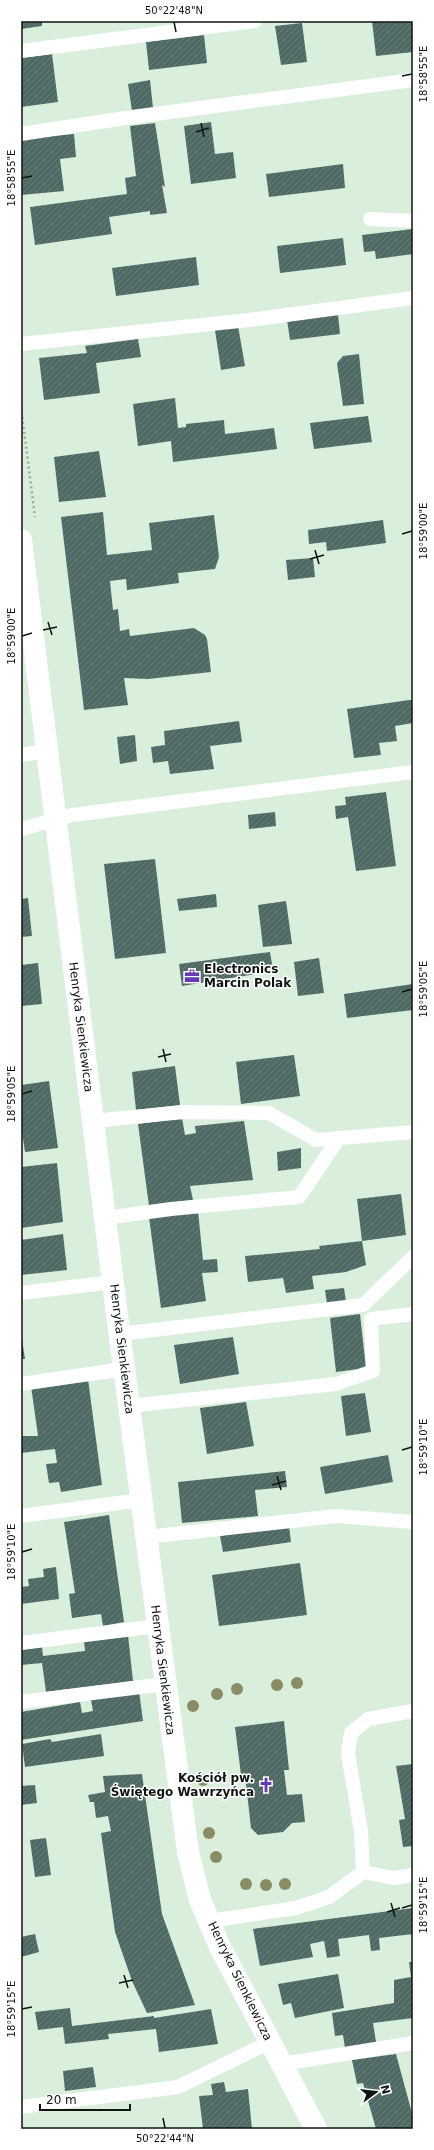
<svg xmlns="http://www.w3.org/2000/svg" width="434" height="2150" viewBox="0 0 434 2150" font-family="'DejaVu Sans',sans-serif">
  <defs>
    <pattern id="building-hatch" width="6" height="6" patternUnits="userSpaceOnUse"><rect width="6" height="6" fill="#4f6a64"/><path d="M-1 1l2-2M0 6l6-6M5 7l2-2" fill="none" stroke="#697e79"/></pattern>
  </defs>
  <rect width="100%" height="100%" fill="#d9efdc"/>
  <g fill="url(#building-hatch)">
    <polygon points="21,21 42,21 42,26 21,29"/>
    <polygon points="372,21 413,21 413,52 376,56"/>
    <polygon points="302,23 307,62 281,65 275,26"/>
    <polygon points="204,35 207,63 149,70 146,42"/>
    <polygon points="52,54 58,102 21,107 21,58"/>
    <polygon points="150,80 153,108 132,111 128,84"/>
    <polygon points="211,122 215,154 233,152 236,178 191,184 184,126"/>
    <polygon points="155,123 165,187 162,185 167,213 150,215 150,211 109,217 112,234 35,245 30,207 127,194 125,178 136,176 130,126"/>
    <polygon points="74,134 76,157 60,159 64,191 21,195 21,139"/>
    <polygon points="343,164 345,188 269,197 266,174"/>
    <polygon points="413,229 413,254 376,259 375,251 364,252 362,235"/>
    <polygon points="343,238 346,265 280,273 277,246"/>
    <polygon points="196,257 199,285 116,296 112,268"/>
    <polygon points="338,314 340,334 290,340 287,320"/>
    <polygon points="238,326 245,366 221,370 215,330"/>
    <polygon points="138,339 141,357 96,363 100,393 44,400 39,358 87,353 85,346"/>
    <polygon points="359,354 364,404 343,406 337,363 343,356"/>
    <polygon points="175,398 178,428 186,427 186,424 224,420 225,434 274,428 277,449 173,462 171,441 138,446 133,404"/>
    <polygon points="368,416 372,442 314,449 310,423"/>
    <polygon points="99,451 106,497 59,502 54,457"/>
    <polygon points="103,512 107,555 152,550 149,523 214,515 219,557 215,569 178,573 179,583 127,590 126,579 110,581 113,610 118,609 120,631 129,629 130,636 194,628 205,635 207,639 211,672 148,679 124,678 128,705 84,710 61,517"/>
    <polygon points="383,520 386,543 327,551 326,542 309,544 308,530"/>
    <polygon points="313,558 315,577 288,580 286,560"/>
    <polygon points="409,700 413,700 413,723 395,726 397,741 379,743 381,755 354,758 347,709"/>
    <polygon points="239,721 242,742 210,746 214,769 170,774 168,761 153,763 151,747 165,745 164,731"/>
    <polygon points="135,735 137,761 120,764 117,737"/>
    <polygon points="386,792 396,866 356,871 348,817 336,819 335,806 346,805 345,797"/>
    <polygon points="275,812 276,826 249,829 248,815"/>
    <polygon points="155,859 166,953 115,959 104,864"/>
    <polygon points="216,894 217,907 179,911 177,899"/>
    <polygon points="28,898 32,936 21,937 21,899"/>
    <polygon points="286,901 292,944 263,947 258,905"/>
    <polygon points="270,952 272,964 262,973 182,986 179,964"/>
    <polygon points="319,958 324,993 298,996 294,962"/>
    <polygon points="38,963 42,1004 21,1006 21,965"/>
    <polygon points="413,984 413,1010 347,1018 344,994"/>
    <polygon points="294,1055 300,1096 241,1104 236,1062"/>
    <polygon points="175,1066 180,1105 136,1110 132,1072"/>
    <polygon points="49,1081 58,1148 25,1152 21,1125 21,1085"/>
    <polygon points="182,1118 185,1135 196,1133 195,1126 244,1121 253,1180 190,1186 193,1200 149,1206 138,1124"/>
    <polygon points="301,1148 301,1168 278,1171 277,1152"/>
    <polygon points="57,1163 63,1222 21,1228 21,1167"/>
    <polygon points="401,1194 406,1235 362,1241 357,1199"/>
    <polygon points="198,1211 203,1260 217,1259 218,1272 202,1273 206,1301 161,1308 149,1217"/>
    <polygon points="63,1234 67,1270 21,1275 21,1240"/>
    <polygon points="362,1241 366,1265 346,1272 312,1276 314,1289 286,1293 283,1278 248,1282 245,1256 320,1249 319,1246"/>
    <polygon points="344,1288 346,1302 327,1304 325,1290"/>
    <polygon points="360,1314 366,1368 336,1372 330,1318"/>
    <polygon points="21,1333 25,1359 21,1359"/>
    <polygon points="233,1337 239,1374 180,1384 174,1345"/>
    <polygon points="88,1379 102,1485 61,1492 59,1482 49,1483 46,1464 57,1463 55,1449 21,1453 21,1436 38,1436 31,1386"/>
    <polygon points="365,1393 371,1432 346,1436 341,1396"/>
    <polygon points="246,1402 254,1446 207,1454 200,1408"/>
    <polygon points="388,1455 393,1482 325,1494 320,1467"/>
    <polygon points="285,1471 287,1487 255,1490 258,1516 182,1523 178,1482"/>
    <polygon points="109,1515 124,1622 103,1626 101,1614 72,1618 69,1594 75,1593 64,1522"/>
    <polygon points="289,1526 291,1542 223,1552 220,1536"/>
    <polygon points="300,1563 307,1615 219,1626 212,1575"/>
    <polygon points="56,1567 59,1599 21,1604 21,1587 29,1586 28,1579 44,1577 43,1569"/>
    <polygon points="128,1635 133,1681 46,1692 42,1663 21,1665 21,1650 42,1647 43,1656 85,1651 84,1641"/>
    <polygon points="139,1691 143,1721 21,1740 21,1712 80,1702 82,1713 93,1711 91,1700"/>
    <polygon points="284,1721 289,1770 284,1770 287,1795 302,1794 305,1822 292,1823 283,1832 258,1835 251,1828 245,1775 241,1775 235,1727"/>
    <polygon points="101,1734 104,1756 25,1767 22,1744 50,1739 52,1742"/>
    <polygon points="413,1764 413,1846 403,1847 399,1820 405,1819 396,1766"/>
    <polygon points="142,1774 162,1914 195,2005 147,2013 132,1981 115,1932 101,1833 111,1831 108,1816 96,1818 94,1802 90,1802 88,1795 105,1792 103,1776"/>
    <polygon points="35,1785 37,1803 21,1805 21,1786"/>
    <polygon points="46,1838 51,1875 35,1877 30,1840"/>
    <polygon points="413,1908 413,1934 379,1938 380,1950 371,1951 369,1935 338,1939 340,1956 327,1958 324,1941 310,1944 313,1957 260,1966 253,1929"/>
    <polygon points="35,1934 39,1952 21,1957 21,1937"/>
    <polygon points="409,1962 413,1962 413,2018 373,2023 376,2042 345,2048 343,2035 335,2036 332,2013 394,2003 394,1980 411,1977"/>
    <polygon points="338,1974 344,2008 295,2018 291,2003 283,2005 278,1984"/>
    <polygon points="70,2008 72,2026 154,2016 154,2018 211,2009 218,2044 159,2052 156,2029 108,2034 109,2039 65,2044 63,2027 38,2030 35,2012"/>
    <polygon points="396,2054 413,2117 413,2129 376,2129 363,2083 357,2084 352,2060"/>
    <polygon points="93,2067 96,2087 65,2091 63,2071"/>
    <polygon points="224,2082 226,2092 248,2089 252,2129 203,2129 199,2096 213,2095 211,2084"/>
  </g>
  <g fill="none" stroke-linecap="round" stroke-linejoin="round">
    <polyline stroke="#98aa9b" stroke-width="2.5" stroke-dasharray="2 3" stroke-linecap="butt" points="21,407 35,517"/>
    <g stroke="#fff" stroke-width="14">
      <polyline points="21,51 255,21"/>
      <polyline points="21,134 132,117 413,80"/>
      <polyline points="370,219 413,221"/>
      <polyline points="21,344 249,320 413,298"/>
      <polyline points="21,755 47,751"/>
      <polyline points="21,829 72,815 413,772"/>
      <polyline points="93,1121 184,1112 269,1113 316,1140 413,1132"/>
      <polyline points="105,1218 171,1209 299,1197 339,1138"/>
      <polyline points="21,1293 113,1282"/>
      <polyline points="120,1334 363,1305 413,1257"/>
      <polyline points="21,1384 124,1369"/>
      <polyline points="129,1406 336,1384 373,1371 371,1319 413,1314"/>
      <polyline points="21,1516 141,1500"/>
      <polyline points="146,1537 337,1516 413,1522"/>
      <polyline points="21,1643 158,1626"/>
      <polyline points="21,1702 165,1684"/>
      <polyline points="363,1872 361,1831 348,1753 351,1733 368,1719 413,1711"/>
      <polyline points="209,1921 296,1908 329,1897 363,1872 394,1878 413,1875"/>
      <polyline points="282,2064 413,2043"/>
      <polyline points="21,2107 178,2087 270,2042"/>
    </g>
    <polyline stroke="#fff" stroke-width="22" points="21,540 117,1315 188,1852 200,1900 220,1947 316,2129"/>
  </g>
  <g fill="#8a8c65">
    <circle cx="297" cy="1683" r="6"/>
    <circle cx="277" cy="1685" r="6"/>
    <circle cx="237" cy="1689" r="6"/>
    <circle cx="217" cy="1694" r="6"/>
    <circle cx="193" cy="1706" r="6"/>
    <circle cx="203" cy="1780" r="6"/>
    <circle cx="209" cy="1833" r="6"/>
    <circle cx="216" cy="1857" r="6"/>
    <circle cx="246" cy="1884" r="6"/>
    <circle cx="285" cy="1884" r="6"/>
    <circle cx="266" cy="1885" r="6"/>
  </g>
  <path fill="none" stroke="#0e150f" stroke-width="1.5" d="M174,22l2,10M402,76l10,-2M201,123l3,14M196,132l13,-4M22,178l10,-2M402,534l10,-3M315,550l4,14M310,559l14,-4M48,622l4,13M43,630l14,-3M22,636l10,-3M402,992l10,-3M163,1049l3,13M158,1057l13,-3M22,1094l10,-3M402,1450l10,-3M277,1476l4,14M272,1485l14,-4M22,1552l10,-3M391,1903l4,14M402,1908l10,-3M387,1912l13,-4M124,1975l4,13M119,1983l14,-3M22,2009l10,-2M163,2118l2,10"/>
  <defs>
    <g id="office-bare" transform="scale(1.2)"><path d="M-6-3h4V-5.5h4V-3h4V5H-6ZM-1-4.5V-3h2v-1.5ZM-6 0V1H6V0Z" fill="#633cb4" stroke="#fff" stroke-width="2.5" paint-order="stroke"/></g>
    <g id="church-bare" transform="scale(1.2)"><path d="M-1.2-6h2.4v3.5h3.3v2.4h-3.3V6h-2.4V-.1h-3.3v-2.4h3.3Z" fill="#633cb4" stroke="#fff" stroke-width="2.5" paint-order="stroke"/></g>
  </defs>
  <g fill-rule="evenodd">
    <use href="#office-bare" x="192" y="976"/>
    <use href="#church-bare" x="266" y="1785"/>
  </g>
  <g text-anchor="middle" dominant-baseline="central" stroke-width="3" stroke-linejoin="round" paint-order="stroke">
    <g font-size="12" font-weight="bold" fill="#0e150f" stroke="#fff" text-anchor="start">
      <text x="204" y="969">Electronics<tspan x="204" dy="14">Marcin Polak</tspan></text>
      <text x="254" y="1778" text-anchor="end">Kościół pw.<tspan x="254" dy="14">Świętego Wawrzyńca</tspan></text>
    </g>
    <g font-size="12" fill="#0e150f" stroke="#fff">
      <text transform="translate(81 1027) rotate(83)">Henryka Sienkiewicza</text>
      <text transform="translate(122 1349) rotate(83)">Henryka Sienkiewicza</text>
      <text transform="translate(163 1670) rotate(83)">Henryka Sienkiewicza</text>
      <text transform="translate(240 1981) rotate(64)">Henryka Sienkiewicza</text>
    </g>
  </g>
  <rect width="434" height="2150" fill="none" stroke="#ffffff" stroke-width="44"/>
  <g transform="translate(376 2092) rotate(75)" stroke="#ffffff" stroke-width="3" paint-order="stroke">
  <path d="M0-3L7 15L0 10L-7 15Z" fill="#0e150f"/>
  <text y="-6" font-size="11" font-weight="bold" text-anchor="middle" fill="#0e150f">N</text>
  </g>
  <path d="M40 2104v6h90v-6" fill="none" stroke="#0e150f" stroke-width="2"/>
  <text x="46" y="2104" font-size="12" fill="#0e150f" stroke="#ffffff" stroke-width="3" paint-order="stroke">20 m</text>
  <rect x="22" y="22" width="390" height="2106" fill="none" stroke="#0e150f" stroke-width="1.5"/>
  <g font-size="10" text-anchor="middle" fill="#0e150f">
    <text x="174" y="14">50°22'48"N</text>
    <text transform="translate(423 74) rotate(-90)" y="4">18°58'55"E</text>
    <text transform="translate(11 178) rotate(-90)" y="4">18°58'55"E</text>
    <text transform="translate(423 531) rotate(-90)" y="4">18°59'00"E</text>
    <text transform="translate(11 636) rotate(-90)" y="4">18°59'00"E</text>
    <text transform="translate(423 989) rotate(-90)" y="4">18°59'05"E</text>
    <text transform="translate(11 1094) rotate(-90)" y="4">18°59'05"E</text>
    <text transform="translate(423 1447) rotate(-90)" y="4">18°59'10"E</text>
    <text transform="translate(11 1552) rotate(-90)" y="4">18°59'10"E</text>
    <text transform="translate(423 1905) rotate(-90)" y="4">18°59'15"E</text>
    <text transform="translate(11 2009) rotate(-90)" y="4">18°59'15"E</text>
    <text x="165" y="2142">50°22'44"N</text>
  </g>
</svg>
